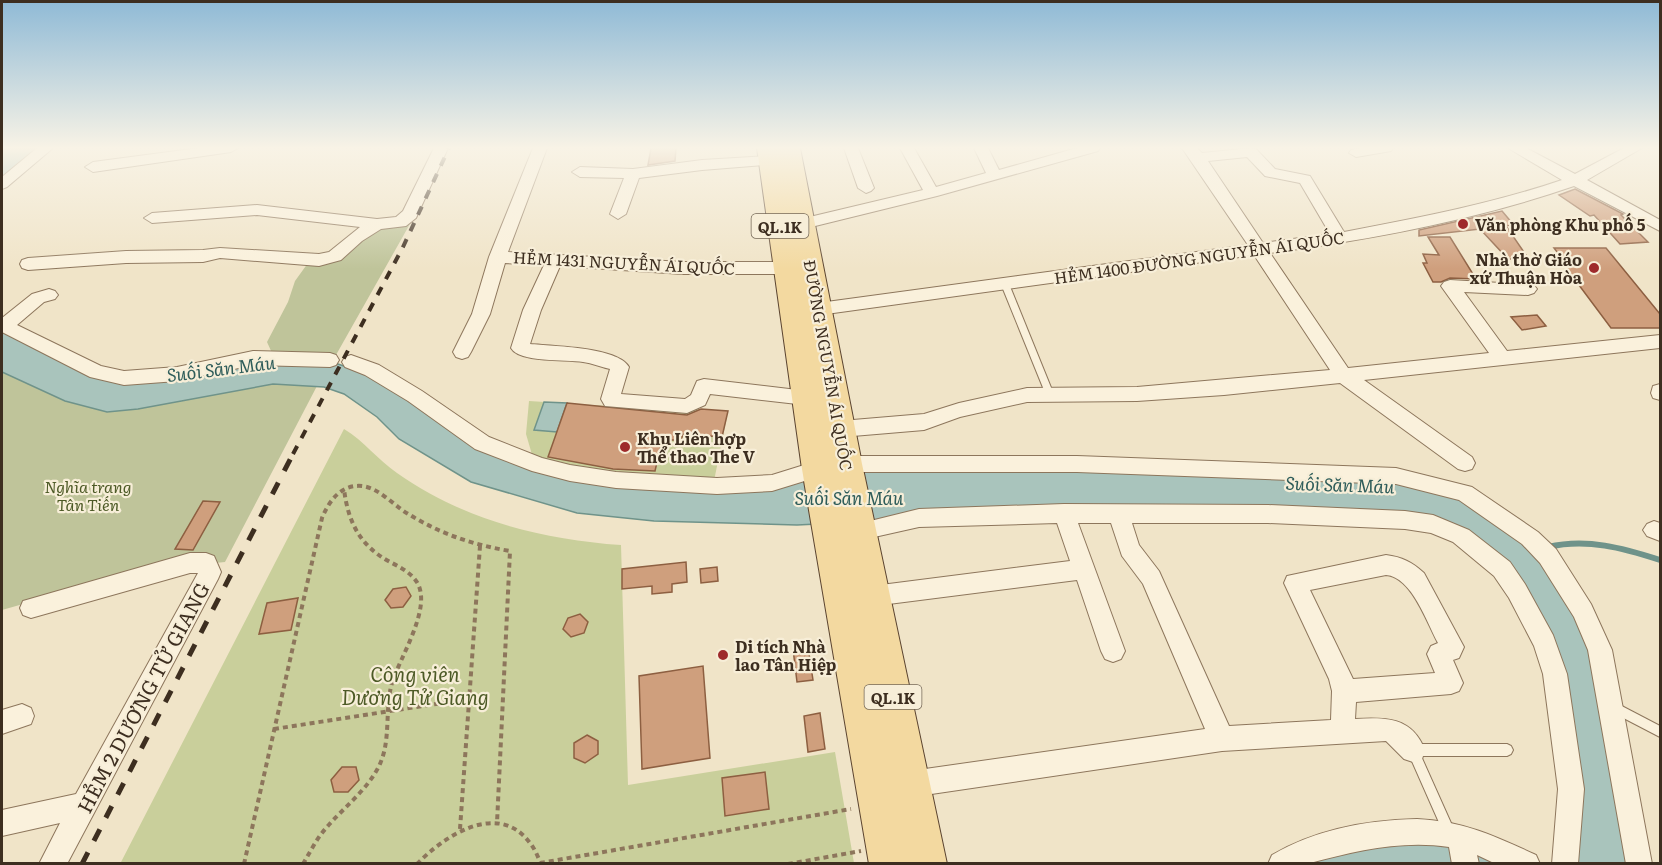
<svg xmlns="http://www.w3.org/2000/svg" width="1662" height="865" viewBox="0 0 1662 865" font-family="Literata,serif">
  <rect width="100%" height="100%" fill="#f0e4c8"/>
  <g fill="#c9cf9b">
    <polygon points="529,401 687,411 695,409 728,411 714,481 612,474 533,458 526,434"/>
    <path d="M344,429c20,12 34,31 53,44 67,47 143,66 224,72l7,240 207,-33 19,111 -734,1z"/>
  </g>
  <g fill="#bfc49a">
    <polygon points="415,215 336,355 272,353 267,342 288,302 295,281 308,263 374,229"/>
    <polygon points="2,372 65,401 107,412 273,384 317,386 225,562 215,563 192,556 2,610"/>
  </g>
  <g fill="#a9c4bc" stroke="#6f938a" stroke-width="1.5">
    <polygon points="2,148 41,148 2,180"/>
    <polygon points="2,331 93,377 235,365 338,364 370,375 478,448 607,484 848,472 1053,469 1398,481 1463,497 1534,548 1592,647 1630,863 1575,863 1580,792 1525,594 1432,519 878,521 797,525 654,521 577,513 471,482 399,439 377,417 344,394 324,387 273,384 138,409 107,412 65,401 2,372"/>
    <polygon points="544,402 567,403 557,432 534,430"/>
    <polygon points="1452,842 1508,864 1299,864 1362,845"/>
  </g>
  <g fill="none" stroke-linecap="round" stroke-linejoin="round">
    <path stroke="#6f938a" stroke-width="6" d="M1548,547c39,-9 75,1 112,13"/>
  </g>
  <g fill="#cf9f7d" stroke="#8d5f41" stroke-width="1.5">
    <polygon points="651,148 676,148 675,161 648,165"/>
    <polygon points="1575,189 1623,214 1621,215 1648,242 1620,244 1594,215 1590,216 1559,195"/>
    <polygon points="1502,211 1513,224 1506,226 1528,258 1508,259 1480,229 1419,236 1419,230"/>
    <polygon points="1428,237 1450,237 1476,279 1450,278 1441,282 1433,282 1423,263 1427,263 1423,254 1439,255"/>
    <polygon points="1554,248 1606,248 1660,314 1660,328 1611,328 1558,257 1561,257"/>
    <polygon points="1537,315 1546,326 1522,330 1511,317"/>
    <polygon points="567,403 687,415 701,409 728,411 722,437 683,434 681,440 670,440 669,446 661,445 655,471 613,469 548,457"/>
    <polygon points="203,501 220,502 193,550 175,549"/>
    <polygon points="686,562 687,582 672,584 672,592 652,594 652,586 622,589 622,569"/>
    <polygon points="717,567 718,581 701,583 700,569"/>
    <polygon points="406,587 411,596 403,607 391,608 385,600 393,589"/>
    <polygon points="298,598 291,630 259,634 267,603"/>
    <polygon points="580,614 588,622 584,633 571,637 563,629 568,618"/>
    <polygon points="808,647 813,680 797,682 793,649"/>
    <polygon points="703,666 710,758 642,769 639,676"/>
    <polygon points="820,713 825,749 808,752 804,716"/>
    <polygon points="587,735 598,741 598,754 585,763 574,758 574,743"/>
    <polygon points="342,767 356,767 359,780 348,792 334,792 331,780"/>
    <polygon points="765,772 769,809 725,816 722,778"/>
  </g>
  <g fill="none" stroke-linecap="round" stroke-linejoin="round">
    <g stroke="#8d765c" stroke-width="2">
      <g id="service">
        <polygon points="1005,281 1009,284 1054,395 1053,397 1047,397 1046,395 1001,284"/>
        <polygon points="1614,702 1660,726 1660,737 1610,711 1608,707 1610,703"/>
        <polygon points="1413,744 1507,744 1511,746 1513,750 1511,754 1507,756 1421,756 1455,832 1453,836 1449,838 1445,836 1407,750 1409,746"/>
      </g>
    </g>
    <g stroke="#8d765c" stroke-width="2">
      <g id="minor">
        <polygon points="37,148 53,148 7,187 2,189 2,177"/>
        <polygon points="199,148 238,148 231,152 93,172 85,167 93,162"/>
        <polygon points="434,148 448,148 416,218 406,226 381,229 362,241 341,260 319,266 220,258 203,262 126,263 28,270 22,268 20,264 22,260 28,258 126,251 203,250 220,248 319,254 329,252 360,227 257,215 152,223 144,218 152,213 257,205 377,219 396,217 403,211"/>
        <path d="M533,148h14l-39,104 175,10h103l6,2 2,4 -2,4 -6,2h-103l-123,-8 -19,44 -11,34c22,2 88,3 99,23l-8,27 64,5 6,-4 6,-14 7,-2 102,12 7,2 2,5 -2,5 -7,2 -96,-11 -5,11 -18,8 -82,-7 -4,-7 9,-30c-9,-2 -18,-6 -27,-7 -17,-3 -64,1 -72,-14l12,-38 21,-45 -39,-2 -15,51 -19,38 -3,5 -6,2 -6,-2 -3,-5 19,-38 17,-57z"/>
        <polygon points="844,148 858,148 874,188 871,191 866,193 858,188"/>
        <polygon points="900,148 914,148 936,187 986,173 974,148 988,148 999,170 1077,148 1100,148 1098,151 937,196 803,229 797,228 795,224 797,220 923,190"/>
        <path d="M1182,148h15l5,5 50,-5 4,1 19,20 35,7 34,56c74,-14 147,-28 218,-52l-54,-32h18l49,26 49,-26h18l-55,32 73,40v11l-86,-45c-98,34 -201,53 -304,67l78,115 141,-15 -48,-67 3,-4 6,-2 84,5 3,4 -3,4 -6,2 -64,-3 43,59 153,-16v13l-296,32 108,77 3,6 -3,6 -7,2 -7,-2 -118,-86 -116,12 -87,6 -110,1 -67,15 -36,13 -83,7 -7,-3 -3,-5 3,-5 7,-3 83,-7 35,-11 68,-15 110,-1 193,-17 -76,-115 -435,60 -6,-2 -3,-4 3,-4 6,-2 429,-58zM1247,157l18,19 35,7 30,51 -67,9 -55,-82z"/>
        <polygon points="1360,148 1393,148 1391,151 1356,157 1349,153 1351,150"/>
        <polygon points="770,156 777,161 775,164 702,170 639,178 626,214 618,219 610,214 624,178 580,177 572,172 580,167 633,169 702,160"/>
        <polygon points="49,289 55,291 58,295 55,299 44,302 17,325 101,366 124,371 177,367 253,351 330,353 336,355 339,360 336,365 330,367 253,365 177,381 124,385 90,377 2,332 2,318 32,294"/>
        <polygon points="351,355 379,365 422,391 489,437 542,458 570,465 616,472 717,478 772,475 817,461 824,463 827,469 824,475 772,491 717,494 616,488 570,481 532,471 475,449 408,401 365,375 345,367 342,362 345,357"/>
        <polygon points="1660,384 1660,400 1653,398 1651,393 1653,386"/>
        <polygon points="847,456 1077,456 1396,468 1472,487 1538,532 1556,549 1591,604 1612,650 1652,864 1626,864 1588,650 1574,617 1540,563 1522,544 1459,500 1396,484 1077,472 847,472 840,470 837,464 840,458"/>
        <path d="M1064,504l204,1 137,6 28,4 36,15 41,32 15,22 28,51 14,39 17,115 -6,75h-26l6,-75 -15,-115 -9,-28 -25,-48 -15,-22 -41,-34 -22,-9 -26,-4 -137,-6h-136l7,22 20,26 70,155 102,-6 1,-29 -3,-12 -45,-96 3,-7 99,-21c16,2 26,7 38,18l40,74 -5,11 -6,2 10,23 -4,8 -8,3 -95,8 -1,17c31,-2 57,-2 70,31l-3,9 -9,3 -9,-3 -18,-18 -164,10 -311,46 -9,-4 -4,-9 4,-9 9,-4 294,-42 -62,-145 -21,-28 -11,-33h-33l47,128 -4,8 -8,3 -8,-3 -4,-8 -24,-71 -204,26 -8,-3 -3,-7 3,-7 8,-3 197,-25 -13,-38 -138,4 -58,13 -7,-3 -4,-6 4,-6 65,-16zM1386,575c26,2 41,48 52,68l-7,3 -4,8 8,19 -82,6 -43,-89z"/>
        <polygon points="1654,521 1660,523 1660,541 1647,536 1643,530 1647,524"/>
        <polygon points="190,553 206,553 214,556 221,572 218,579 67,864 39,864 60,823 2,836 2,810 76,794 198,573 190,573 31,618 23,615 20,608 23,601"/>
        <polygon points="22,704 31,708 34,716 31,724 2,734 2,710"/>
        <path d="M1417,819c46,2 78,17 119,36l4,9h-44l-19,-9 2,9h-27l-3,-17c-48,-7 -93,4 -139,16 -13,2 -29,1 -42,1l4,-9c45,-26 94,-35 145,-36z"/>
      </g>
    </g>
    <g stroke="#5b4430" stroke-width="2">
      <polygon id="primary" points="757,148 800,148 862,464 947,864 869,864 802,469"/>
    </g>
    <g stroke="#8d765c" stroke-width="4" stroke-dasharray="5 4" stroke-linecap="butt">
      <polyline points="274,729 468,699"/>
      <polyline points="460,829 480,546"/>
      <polyline points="540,863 851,809"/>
      <path d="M244,864l78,-346c7,-17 19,-34 40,-32 18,2 33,21 48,29 31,19 64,30 100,36l-13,272"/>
      <path d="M303,864c6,-10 12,-22 19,-31 18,-23 42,-39 56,-65 14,-26 6,-57 14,-85 8,-26 39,-73 26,-99 -6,-11 -18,-17 -28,-22 -30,-16 -42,-40 -46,-73"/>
      <path d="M417,864c27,-28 81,-64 113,-21 5,6 8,14 11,21"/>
      <polyline points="788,864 861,851"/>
    </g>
    <use href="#service" fill="#faf1dc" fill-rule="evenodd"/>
    <use href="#minor" fill="#faf1dc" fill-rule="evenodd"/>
    <use href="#primary" fill="#f3d9a0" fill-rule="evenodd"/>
    <polyline stroke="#3d2e20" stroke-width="4" stroke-dasharray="9 9" stroke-linecap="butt" points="293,454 403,247 449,148"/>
    <polyline stroke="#3d2e20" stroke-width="5" stroke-dasharray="13 13" stroke-linecap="butt" points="82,864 294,452"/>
  </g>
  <linearGradient id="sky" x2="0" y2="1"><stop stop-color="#8fbad6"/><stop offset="0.55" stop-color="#f8f3e6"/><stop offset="1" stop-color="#f8f3e6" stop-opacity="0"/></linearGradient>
  <rect width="1662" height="269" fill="url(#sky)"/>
  <g fill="#9e2a2b" stroke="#f7eed8" stroke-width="2">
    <circle cx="1463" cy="224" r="6"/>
    <circle cx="1594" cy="268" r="6"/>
    <circle cx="625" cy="447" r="6"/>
    <circle cx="723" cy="655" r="6"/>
  </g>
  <g text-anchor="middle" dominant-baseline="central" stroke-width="4.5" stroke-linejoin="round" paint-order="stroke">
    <g fill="#f7eed8" stroke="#756857" stroke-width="1.5">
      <rect x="751.5" y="214" width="57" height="24" rx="4.5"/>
      <rect x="864.5" y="685" width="57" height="24" rx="4.5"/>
    </g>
    <g font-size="15" font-weight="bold" fill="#3d2e20">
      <text x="780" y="226">QL.1K</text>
      <text x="893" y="697">QL.1K</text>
    </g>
    <g font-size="16" font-weight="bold" fill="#3d2e20" stroke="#f7eed8" text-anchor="start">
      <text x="1475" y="224">Văn phòng Khu phố 5</text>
      <text x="1582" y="259" text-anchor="end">Nhà thờ Giáo<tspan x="1582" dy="18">xứ Thuận Hòa</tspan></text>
      <text x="637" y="438">Khu Liên hợp<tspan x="637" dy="18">Thể thao The V</tspan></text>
      <text x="735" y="646">Di tích Nhà<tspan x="735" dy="18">lao Tân Hiệp</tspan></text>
    </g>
    <g font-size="16" fill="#3d2e20" stroke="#f7eed8">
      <text transform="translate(1199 257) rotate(-8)">HẺM 1400 ĐƯỜNG NGUYỄN ÁI QUỐC</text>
      <text transform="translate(624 262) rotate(3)">HẺM 1431 NGUYỄN ÁI QUỐC</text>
      <text transform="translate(829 365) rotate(80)">ĐƯỜNG NGUYỄN ÁI QUỐC</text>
    </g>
    <g font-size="16" font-style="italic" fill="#4d5a26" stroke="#f7eed8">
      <text x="88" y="486">Nghĩa trang<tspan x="88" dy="18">Tân Tiến</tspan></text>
    </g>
    <g font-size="18" font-style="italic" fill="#2f5d5a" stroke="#f7eed8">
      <text transform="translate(221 368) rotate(-7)">Suối Săn Máu</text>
      <text transform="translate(1340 484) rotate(2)">Suối Săn Máu</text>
      <text x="849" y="497">Suối Săn Máu</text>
    </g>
    <g font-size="20" font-style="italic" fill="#4d5a26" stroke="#f7eed8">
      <text x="415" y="673">Công viên<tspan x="415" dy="23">Dương Tử Giang</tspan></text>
    </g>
    <g font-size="20" fill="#3d2e20" stroke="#f7eed8">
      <text transform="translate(142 697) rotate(-62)">HẺM 2 DƯƠNG TỬ GIANG</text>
    </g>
  </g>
  <rect width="1662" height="865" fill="none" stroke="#3d2e20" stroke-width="6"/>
</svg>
